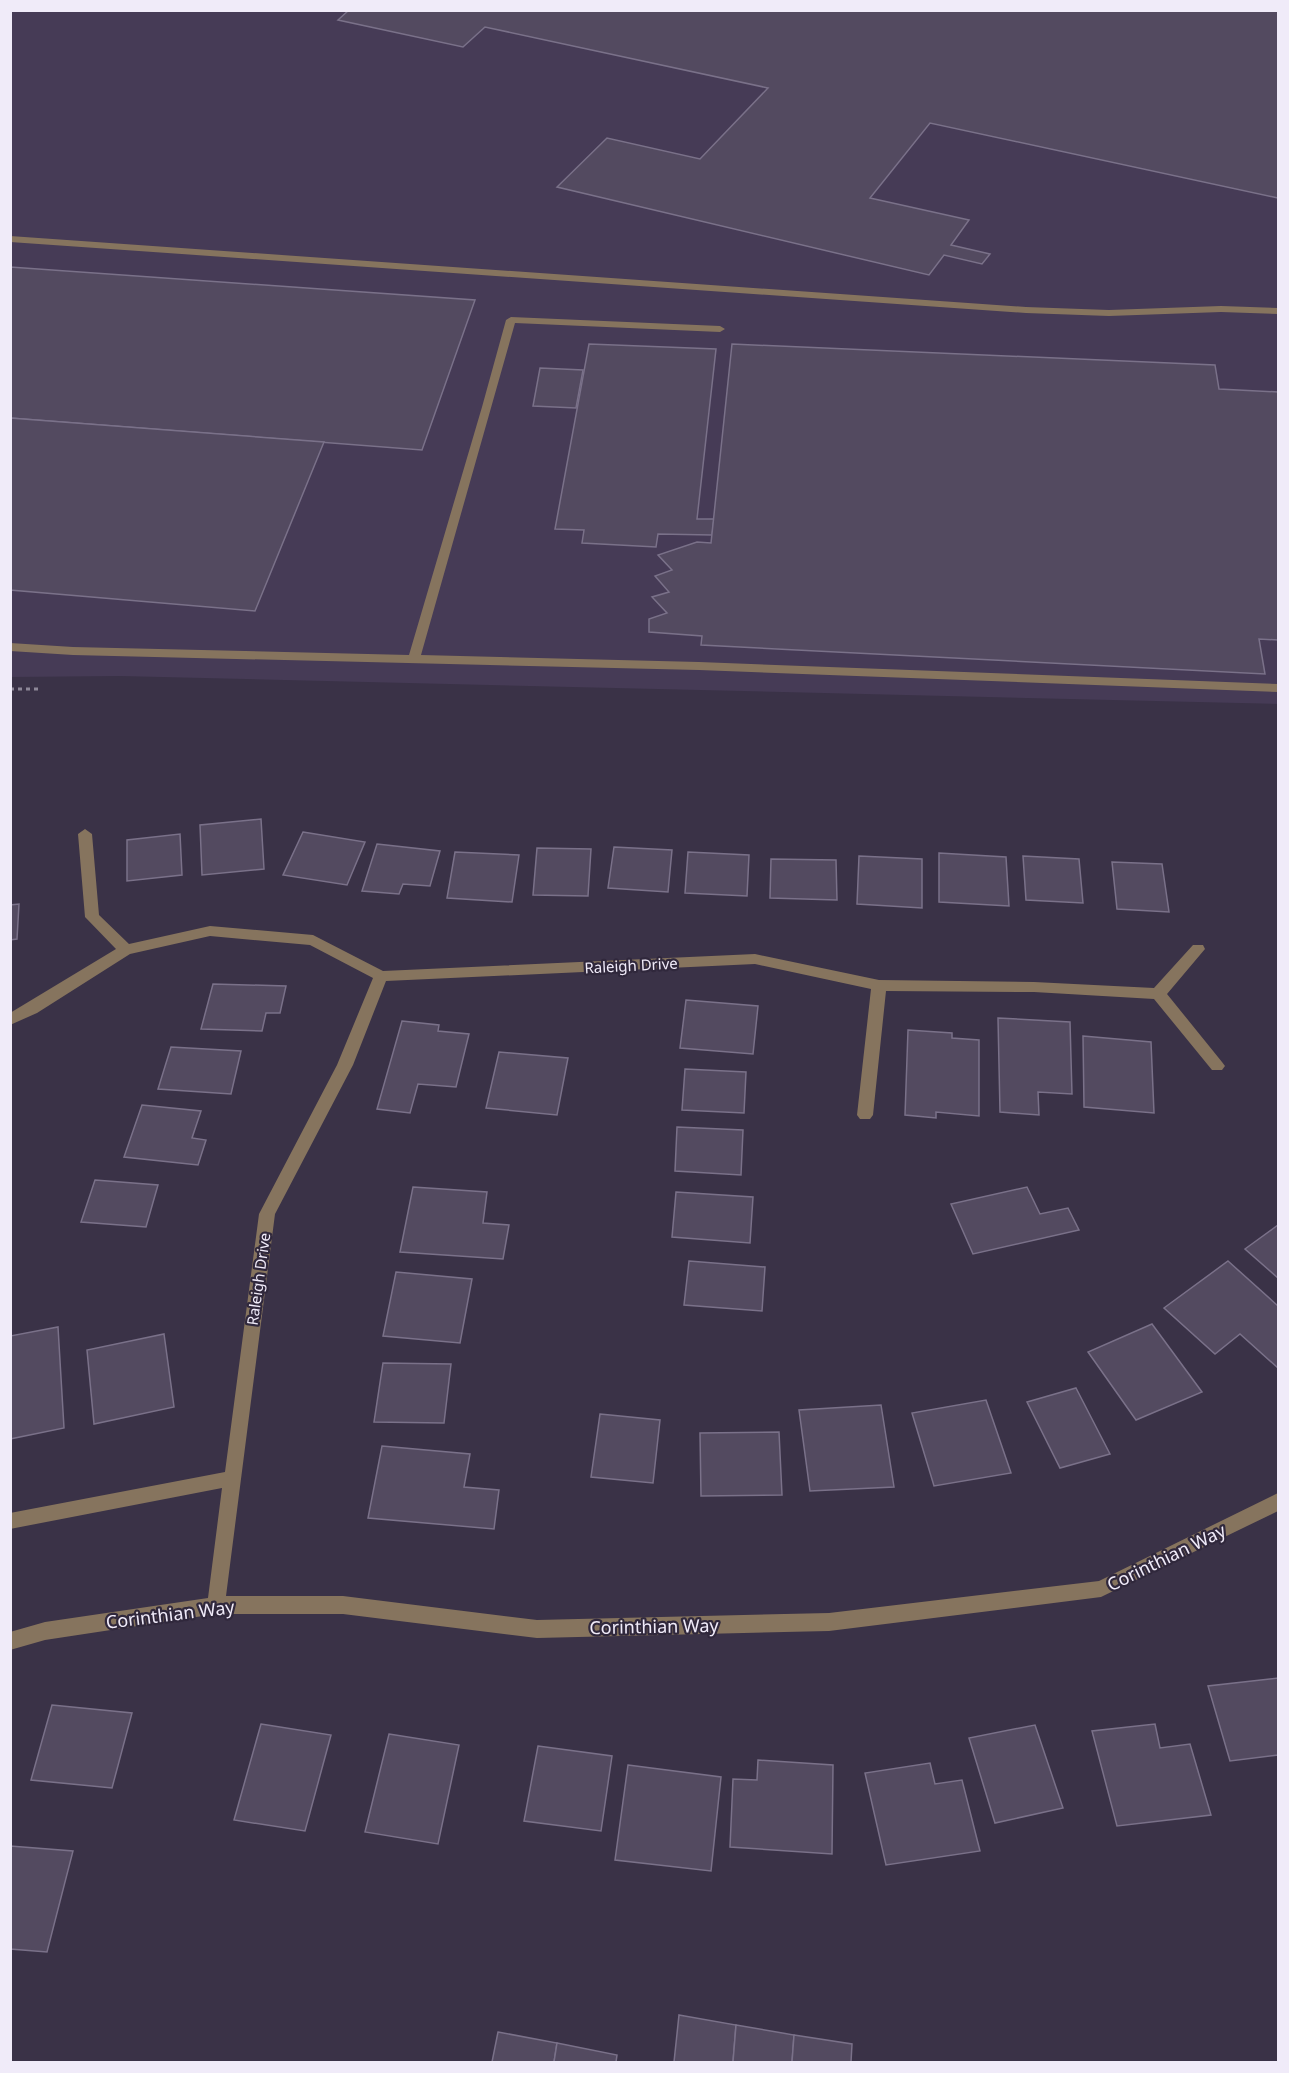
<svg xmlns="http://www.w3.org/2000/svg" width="1289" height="2073" viewBox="0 0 1289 2073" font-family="'Noto Sans',sans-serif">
  <rect width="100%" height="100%" fill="#3a3247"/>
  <polygon fill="#463b56" points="10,11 1278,11 1278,704 120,676 11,677"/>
  <g fill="#534a60" stroke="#7a7189" stroke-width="1.5">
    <polygon points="349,10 1278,10 1278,198 930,123 870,198 969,220 951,245 990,254 982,264 944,255 929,275 557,187 607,138 700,159 768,88 485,27 463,47 338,20"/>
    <polygon points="10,267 475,300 422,450 10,418"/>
    <polygon points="589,344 716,349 697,519 714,519 712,535 658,534 656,547 582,543 584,530 555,529"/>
    <polygon points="732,344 1215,365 1219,389 1278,392 1278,640 1259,639 1265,674 701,645 702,636 649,632 649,619 667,613 652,597 669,592 655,576 672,570 658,555 697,542 711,543"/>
    <polygon points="540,368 583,370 576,408 533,406"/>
    <polygon points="10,418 324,442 255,611 10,590"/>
    <polygon points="261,819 264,869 202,875 200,825"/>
    <polygon points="303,832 365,842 347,885 283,875"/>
    <polygon points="180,834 182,875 127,881 127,840"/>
    <polygon points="377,844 440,851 430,886 403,884 399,894 362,891"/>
    <polygon points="614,847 672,850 668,892 608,888"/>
    <polygon points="537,848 591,849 588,896 533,895"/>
    <polygon points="455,852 519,855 512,902 447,898"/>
    <polygon points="688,852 749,855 747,896 685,893"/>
    <polygon points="939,853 1006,857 1009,906 939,902"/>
    <polygon points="859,856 922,859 922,908 857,904"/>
    <polygon points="1023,856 1079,859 1083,903 1026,900"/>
    <polygon points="771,859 836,860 837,900 770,898"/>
    <polygon points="1112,862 1162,864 1169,912 1117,909"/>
    <polygon points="19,904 17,939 10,940 10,905"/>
    <polygon points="213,984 286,986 280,1013 266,1013 262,1031 201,1029"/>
    <polygon points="686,1000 758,1006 753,1054 680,1048"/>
    <polygon points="998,1018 1070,1022 1072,1094 1038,1092 1039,1115 1000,1112"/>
    <polygon points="402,1021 439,1025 438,1031 469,1034 456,1087 418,1084 410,1113 377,1109"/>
    <polygon points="908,1030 952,1033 952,1038 979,1040 979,1116 936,1112 936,1118 905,1115"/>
    <polygon points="1083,1036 1151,1042 1154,1113 1084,1107"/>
    <polygon points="171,1047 241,1051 231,1094 158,1089"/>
    <polygon points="499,1052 568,1058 557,1115 486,1108"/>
    <polygon points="685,1069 746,1072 744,1113 682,1110"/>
    <polygon points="142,1105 201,1111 192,1138 206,1140 198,1165 124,1157"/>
    <polygon points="677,1127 743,1130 741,1175 675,1171"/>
    <polygon points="95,1180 158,1185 146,1227 81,1222"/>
    <polygon points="413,1187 487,1192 483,1223 509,1225 503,1259 400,1252"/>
    <polygon points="1027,1187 1040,1214 1068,1208 1079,1230 973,1254 951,1204"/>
    <polygon points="676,1192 753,1197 750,1243 672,1237"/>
    <polygon points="1278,1225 1278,1278 1245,1249"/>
    <polygon points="689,1261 765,1267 762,1311 684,1305"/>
    <polygon points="1228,1261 1278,1306 1278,1368 1240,1334 1215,1354 1164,1308"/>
    <polygon points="396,1272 472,1279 460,1343 383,1336"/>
    <polygon points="1152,1324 1202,1392 1136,1420 1088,1352"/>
    <polygon points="58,1327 64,1428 10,1439 10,1336"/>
    <polygon points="164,1334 174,1407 94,1424 87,1350"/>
    <polygon points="383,1363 451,1364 444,1423 374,1422"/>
    <polygon points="1076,1388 1110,1454 1060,1468 1027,1402"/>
    <polygon points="986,1400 1011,1473 934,1486 912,1413"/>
    <polygon points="881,1405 894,1487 810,1491 799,1410"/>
    <polygon points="600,1414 660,1420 653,1483 591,1477"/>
    <polygon points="779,1432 782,1495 701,1496 700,1433"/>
    <polygon points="382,1446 470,1454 464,1487 499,1490 494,1529 368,1518"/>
    <polygon points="1278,1678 1278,1755 1230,1761 1208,1686"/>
    <polygon points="52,1705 132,1713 112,1788 31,1780"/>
    <polygon points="261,1724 331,1735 305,1831 234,1820"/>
    <polygon points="1155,1724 1160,1748 1190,1744 1211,1815 1117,1826 1092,1731"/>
    <polygon points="1035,1725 1063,1808 995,1823 969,1738"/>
    <polygon points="389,1734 459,1745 438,1844 365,1832"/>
    <polygon points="538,1746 612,1756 601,1831 524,1821"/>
    <polygon points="758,1760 833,1765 832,1854 730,1847 733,1779 757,1780"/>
    <polygon points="930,1763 935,1784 962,1780 980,1851 886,1865 865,1773"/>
    <polygon points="628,1765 721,1777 711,1871 615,1860"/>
    <polygon points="10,1846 73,1851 47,1952 10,1949"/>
    <polygon points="679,2015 736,2025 733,2062 674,2062"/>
    <polygon points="736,2025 794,2035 792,2062 733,2062"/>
    <polygon points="498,2032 557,2043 554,2062 492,2062"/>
    <polygon points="794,2035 852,2044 851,2062 792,2062"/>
    <polygon points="557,2043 617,2055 616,2062 554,2062"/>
  </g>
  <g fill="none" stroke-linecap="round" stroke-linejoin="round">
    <polyline stroke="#8d8798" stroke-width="3" stroke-dasharray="4 4" stroke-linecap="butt" points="10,689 39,689"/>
    <g fill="#86745e" fill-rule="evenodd">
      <polygon points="10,236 1026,307 1109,310 1221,306 1278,308 1278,314 1221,312 1109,316 1026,313 10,242"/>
      <polygon points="511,317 720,326 725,329 720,332 515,323 421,655 699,662 1278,684 1278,692 699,670 73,655 10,651 10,643 73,647 409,655 482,407 506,320"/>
      <polygon points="85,829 92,834 99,915 129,944 210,926 313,935 383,971 755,954 879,980 1034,982 1154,988 1193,945 1203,945 1205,949 1167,994 1222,1062 1225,1066 1222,1070 1212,1070 1154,999 1034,992 886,991 873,1115 870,1119 860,1119 857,1115 871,989 755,964 386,981 353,1065 275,1214 226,1596 343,1596 537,1620 829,1613 1099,1581 1278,1493 1278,1511 1101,1597 829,1631 537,1638 343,1614 216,1614 45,1640 10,1650 10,1632 45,1622 208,1598 222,1488 10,1529 10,1513 225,1472 259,1214 337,1065 373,978 310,945 210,936 130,954 37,1013 10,1025 10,1013 116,949 85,917 78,834"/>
    </g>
  </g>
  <g text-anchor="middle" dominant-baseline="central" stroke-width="4.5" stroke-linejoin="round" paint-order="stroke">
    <g font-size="15" fill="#f0ebf9" stroke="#30283c">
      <text transform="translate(631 965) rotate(-3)">Raleigh Drive</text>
      <text transform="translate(258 1279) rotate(-82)">Raleigh Drive</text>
    </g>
    <g font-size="18" fill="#f0ebf9" stroke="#30283c">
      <text transform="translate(1166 1557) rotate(-26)">Corinthian Way</text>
      <text transform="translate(170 1614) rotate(-7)">Corinthian Way</text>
      <text transform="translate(654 1626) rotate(-1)">Corinthian Way</text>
    </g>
  </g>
  <rect width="1289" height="2073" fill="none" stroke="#f0ebf9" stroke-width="24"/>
</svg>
